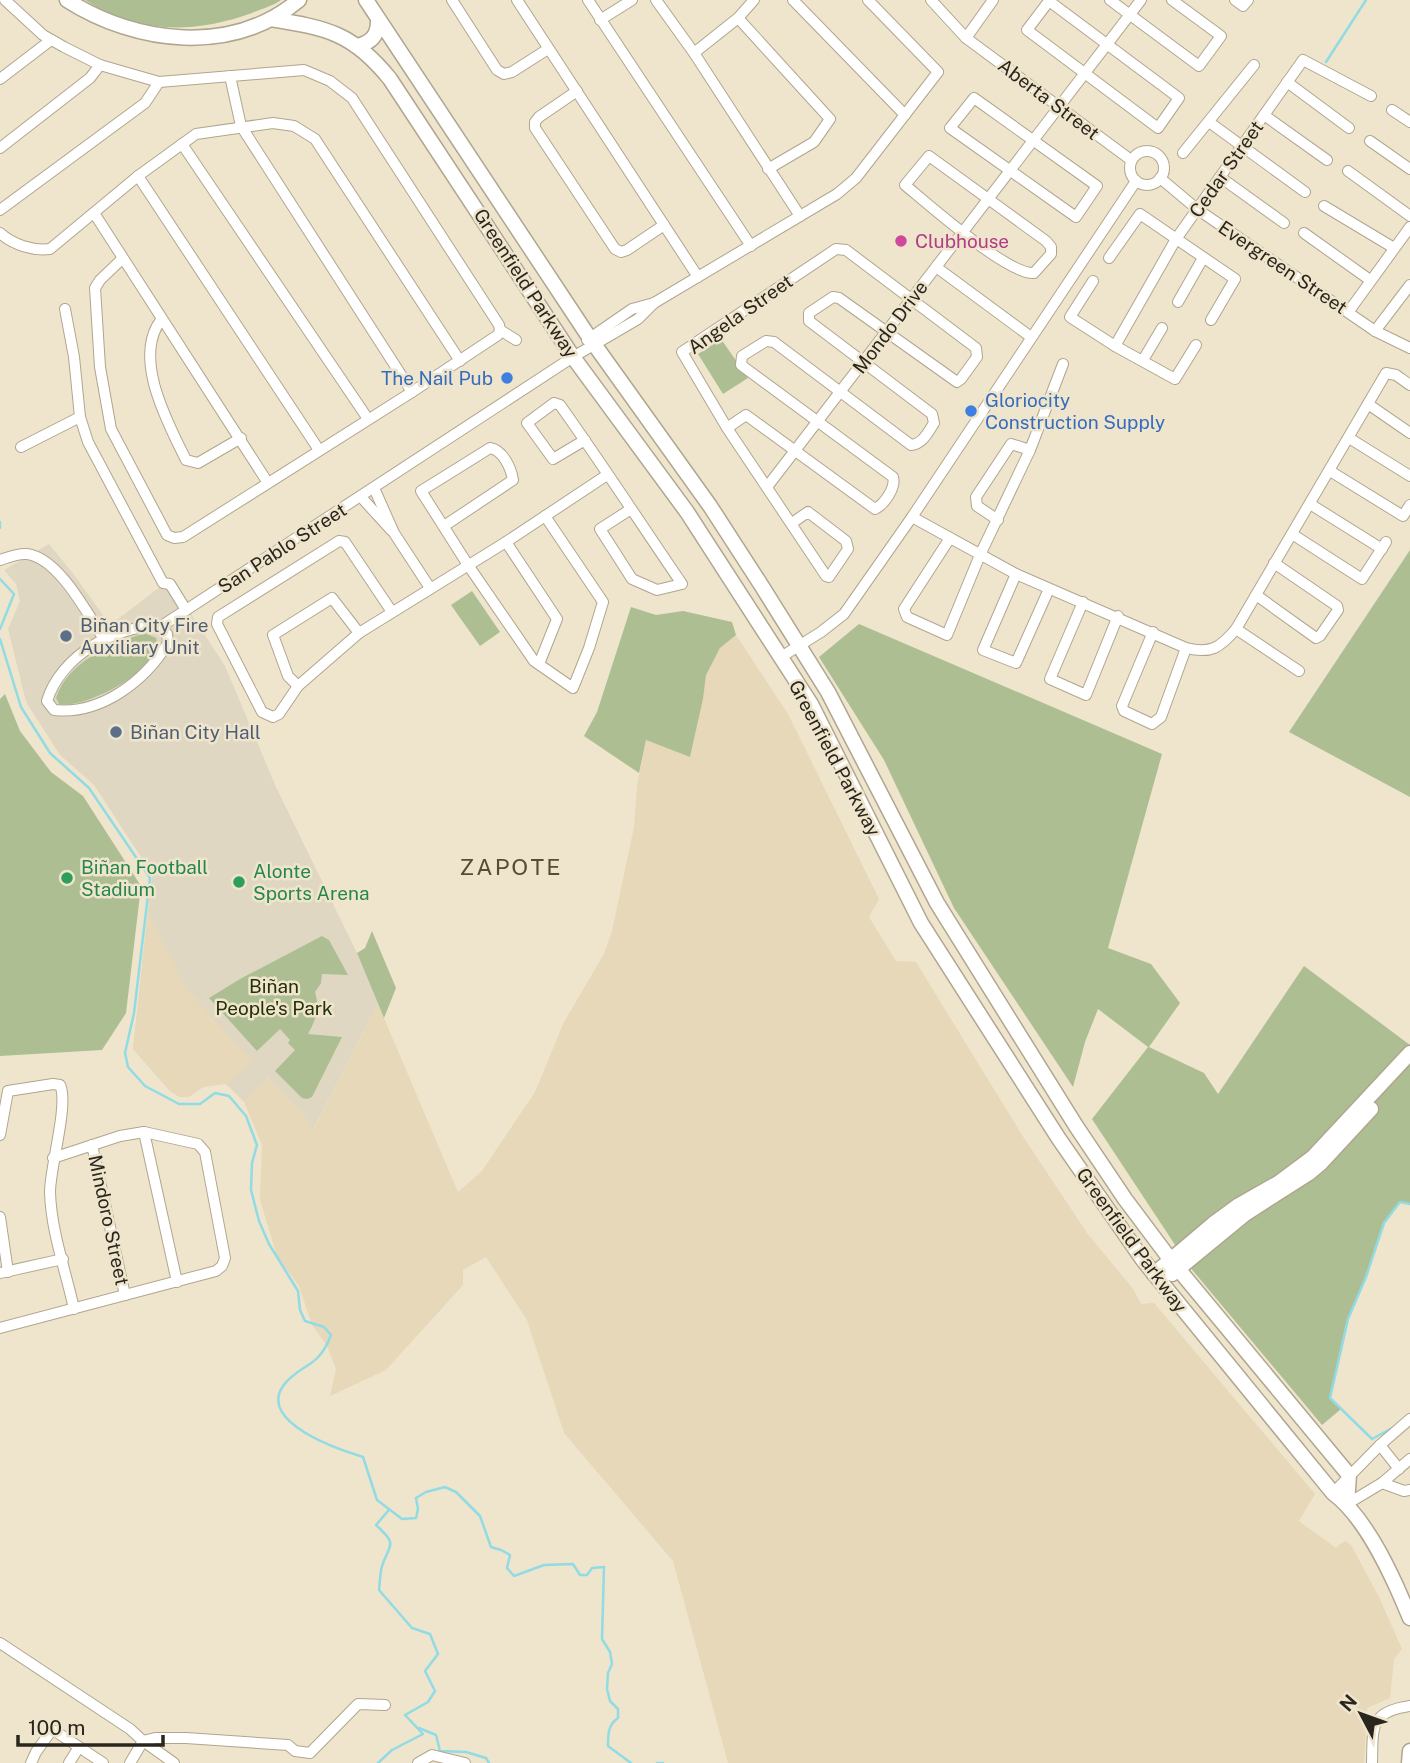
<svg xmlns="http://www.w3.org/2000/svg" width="1410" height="1763" viewBox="0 0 1410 1763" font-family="'Public Sans',sans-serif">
  <rect width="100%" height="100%" fill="#efe5cc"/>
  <polygon fill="#e0d7c3" points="49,544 75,576 110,625 169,580 225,666 276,787 357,953 378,1004 312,1132 268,1078 244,1102 226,1084 212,1084 203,1087 189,1097 180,1097 170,1091 133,1049 152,874 94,785 60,755 26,702 8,629 20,601 16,584 4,570"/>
  <g fill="#e6d8b9">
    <polygon points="736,635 788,714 879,899 869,917 896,961 916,962 1022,1135 1087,1233 1133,1289 1141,1304 1154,1303 1315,1494 1299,1521 1336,1548 1340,1544 1346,1541 1351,1545 1379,1597 1402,1649 1394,1659 1390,1698 1367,1708 1364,1763 728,1763 673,1561 564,1433 527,1320 486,1257 463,1270 463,1285 386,1370 330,1396 336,1369 327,1346 312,1325 299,1286 277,1256 260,1200 262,1145 244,1102 268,1078 306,1117 313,1131 378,1004 458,1192 482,1171 535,1092 564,1022 604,954 612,931 634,827 637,786 646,740 690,757 703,699 706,675 720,648"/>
    <polygon points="148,911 187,989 252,1061 227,1084 203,1087 189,1097 180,1097 170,1091 133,1049"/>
  </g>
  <g fill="#adbe93">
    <path d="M85,0h196c-8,6 -20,9 -29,13 -58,21 -114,21 -167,-13z"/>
    <polygon points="721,339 748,378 723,394 698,354"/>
    <polygon points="1410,550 1410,797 1289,732"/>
    <polygon points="472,591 500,632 480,646 451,605"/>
    <polygon points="631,607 656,615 683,611 732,622 736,635 720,648 706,675 703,699 690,757 646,740 639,773 584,736 597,712"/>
    <polygon points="859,624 1162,754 1108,948 1151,964 1180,1003 1149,1047 1204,1073 1218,1094 1304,966 1410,1045 1410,1204 1399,1202 1384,1223 1366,1277 1348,1319 1330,1398 1341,1409 1322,1425 1189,1266 1092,1119 1148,1047 1098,1009 1085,1042 1073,1087 954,908 884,760 819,657"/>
    <path d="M145,633l11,5c11,29 -72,72 -97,66l-3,-6c11,-36 56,-55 89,-65z"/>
    <polygon points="5,694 20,731 51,772 83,796 141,886 126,1013 102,1050 0,1056 0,699"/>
    <polygon points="372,931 396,988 384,1018 357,953 365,948"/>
    <path d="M322,936l7,4 19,35 -26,-1 -1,9 -6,9c5,17 1,27 -7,42l34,3 -30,60 -5,2 -5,-1 -27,-27 20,-21 -7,-7 2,-3 -10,-11 -23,22 -48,-53 31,-19z"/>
  </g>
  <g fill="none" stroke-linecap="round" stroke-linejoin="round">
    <g stroke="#91dbe5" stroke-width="2.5">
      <polyline points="1326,62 1366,0"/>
      <polyline points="0,522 0,528"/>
      <polyline points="0,579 14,594 0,629"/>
      <path d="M0,639l21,68 29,46 39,35 61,90 -16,135 -9,40 3,14 17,19 34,18h21l15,-11 14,3 17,20 11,29 -5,18 -1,27 8,31 10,23 29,47 2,19 5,11 19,6 7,8c-13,35 -31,28 -48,51 -25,37 57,64 80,71l14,43 25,19 14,-1 2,-9 -2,-11 10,-6 19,-5 11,5 24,24 11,31 10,3 9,5 -3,13 7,8 30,-11 29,-1 7,11h7l5,-7 12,-1 -2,72 8,13 2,12 -4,9 -1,16 3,12 8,8v9c-10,7 -10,16 -10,28l23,17"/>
      <polyline points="1394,1427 1372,1439 1330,1398 1348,1319 1366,1277 1384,1223 1400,1202 1410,1204"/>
      <polyline points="419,1728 436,1735 440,1751 466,1752 486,1758 489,1763"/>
      <path d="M378,1763l14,-13 31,-16 -18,-19 23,-13 7,-11 -10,-20 13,-17 -8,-20 -18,-6 -33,-38c1,-8 1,-17 3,-24 8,-23 16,-21 -6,-41l12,-14"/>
      <polyline points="657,1763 663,1763"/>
    </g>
    <g stroke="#b0a68f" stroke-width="12">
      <g id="minor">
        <polyline points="5,0 43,35 64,47 100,65 159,82 304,70 330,81 352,98 499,325 500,330"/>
        <polyline points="452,0 497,70 504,74 512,72 548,49"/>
        <polyline points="517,0 698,277"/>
        <polyline points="588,0 751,246"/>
        <polyline points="656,0 694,53 800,216"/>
        <polyline points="793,0 905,115"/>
        <polyline points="931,0 966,38 1131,160"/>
        <polyline points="1110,0 1199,66 1221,36 1172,0"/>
        <polyline points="1235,0 1243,6 1248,0"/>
        <polygon points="1049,1 1179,98 1158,128 1027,30"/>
        <polyline points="738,18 830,119 814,142 768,169"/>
        <polyline points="600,20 632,0"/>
        <polyline points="966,38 993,0"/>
        <polyline points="694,53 738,18 754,0"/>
        <polyline points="230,76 241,126 412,392"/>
        <polyline points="0,79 51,40"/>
        <polyline points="1287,82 1349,128"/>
        <polyline points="577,91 539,117 535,122 535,128 615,249 621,252 627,250 664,225"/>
        <polygon points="974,98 1097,186 1076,217 950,128"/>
        <polyline points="1392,110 1410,122"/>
        <polyline points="1264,115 1327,160"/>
        <polyline points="1209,122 1305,192"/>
        <polyline points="1370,141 1410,169"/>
        <polyline points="182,144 368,419"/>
        <polyline points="0,148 90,78 100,65"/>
        <circle cx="1147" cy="168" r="17"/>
        <polyline points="1183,153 1254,65"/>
        <path d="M929,156l117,85 5,6v7l-17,19c-26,2 -106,-69 -129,-88z"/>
        <polyline points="1348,171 1410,216"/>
        <polyline points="138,176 319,450"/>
        <polyline points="1220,177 1284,223"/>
        <polyline points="1160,178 1197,209 1375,331 1410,348"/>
        <polyline points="1324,206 1394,248"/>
        <polyline points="0,210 145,103 159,82"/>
        <polyline points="94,213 268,483"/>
        <path d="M0,233c13,12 33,18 50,16l88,-73 58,-42 77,-11 21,3 21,13 145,222"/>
        <polyline points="1304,233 1370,280"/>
        <polyline points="1109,258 1140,214 1235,279 1211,320"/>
        <polyline points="122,259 100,280 95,288 100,367 111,429 167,535 174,538 183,537 412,392 498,335 500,330 516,340"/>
        <polyline points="936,267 1031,337"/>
        <polyline points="1093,281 1070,317 1115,346 1175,379 1196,345"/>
        <polyline points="1178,302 1203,258"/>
        <polyline points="65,309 74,357 80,417 88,442 163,583 170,584 186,610"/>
        <polyline points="1349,311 1410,227"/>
        <path d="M161,320c-29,38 7,103 25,140l12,3 43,-25"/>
        <polyline points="1375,331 1410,285"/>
        <polyline points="587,340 632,309 654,303 837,194 856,178 938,72 868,0"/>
        <polyline points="1115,346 1176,239 1303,60 1371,96"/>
        <polyline points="1143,360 1162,328"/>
        <polyline points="1368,404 1410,433"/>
        <path d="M727,428l19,-13 129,94c10,-5 21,-22 18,-32l-152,-112 1,-9 24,-15 8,1 137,103c12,-1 17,-13 23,-22l-2,-9 -123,-93v-8l24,-16 6,1 118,84 4,-3 16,-22 -1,-9 -130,-98 -10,-1 -154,103 45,76 99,148 3,1 19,-28 -2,-8 -38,-29 -16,11"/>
        <polyline points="1349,438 1410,476"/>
        <path d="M585,440l-32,19 -26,-36 27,-20 6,2c42,59 81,119 122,179l-25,6 -25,-11 -32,-50 31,-20"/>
        <polyline points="21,447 80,417"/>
        <polyline points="1330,471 1403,516 1410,505"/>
        <polyline points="767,487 1141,0"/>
        <polyline points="374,488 394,533 430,588"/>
        <polyline points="361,497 391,530"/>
        <polyline points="1310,504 1382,549"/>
        <polyline points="912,517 1016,574 1186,648 1161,717 1152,724 1124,711 1122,706 1153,632"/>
        <polyline points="998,520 977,506 976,497 1011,444 1030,450"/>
        <path d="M444,526l69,-46c-2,-12 -10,-30 -23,-32l-69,43 47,74 66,96 39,27 16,-40 14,-46 -58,-86"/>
        <polyline points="1292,534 1362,579 1386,542"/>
        <polyline points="950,538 904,609 907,617 947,635 980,555 1030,450 1063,364"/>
        <polyline points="506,542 557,619 539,664"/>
        <path d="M0,560c9,-3 18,-7 27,-6 32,4 61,61 77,85"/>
        <polyline points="1016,574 983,650 1016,663 1049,589"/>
        <polyline points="1256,595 1316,638 1320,636 1338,610 1337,606 1274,563"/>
        <polyline points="1083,602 1050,679 1086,695 1118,616"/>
        <polyline points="392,612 345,542 339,541 218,617 217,624 262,712 273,717 279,714 298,686 359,633 506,542 607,475"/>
        <path d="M160,627l7,7 1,9c-23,38 -67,72 -114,67l-7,-9c13,-44 68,-77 113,-74l413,-270 65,-38 16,-16"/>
        <polyline points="1236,629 1299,671"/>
        <path d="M1186,648c25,6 34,0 50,-19l150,-256 10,2 14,10"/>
        <polyline points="781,657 821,632 844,614 912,517 1136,181"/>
        <polyline points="298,686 288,676 273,635 332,598 359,633"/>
        <polyline points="144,1132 177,1282"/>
        <path d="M0,1135l8,-44 45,-7 7,1c9,19 -10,82 -10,107 1,39 16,80 24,117"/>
        <polyline points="92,1145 125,1295"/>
        <polyline points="0,1217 8,1272"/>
        <polyline points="0,1273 63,1259"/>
        <polyline points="0,1328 216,1271 222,1266 225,1258 205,1152 198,1144 144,1132 120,1136 53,1158"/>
        <polyline points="1380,1445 1399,1469"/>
        <polyline points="1382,1483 1404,1491 1410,1490"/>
        <polyline points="1333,1493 1380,1445 1410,1419"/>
        <polyline points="1347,1504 1382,1483 1410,1459"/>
        <polyline points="0,1643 130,1729 143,1741 130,1763"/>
        <polyline points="31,1763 36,1752 51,1731 55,1731 103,1763"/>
        <polyline points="69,1763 79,1747"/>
        <polyline points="174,1763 143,1741 155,1738 186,1738 288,1745 295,1751 310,1753 358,1704 385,1705"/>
        <polyline points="418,1763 432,1755 465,1763"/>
        <path d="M1372,1763c1,-36 -3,-51 38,-57"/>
      </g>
    </g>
    <g stroke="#b0a68f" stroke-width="17">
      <g id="secondary">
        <path d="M67,0c69,44 165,56 232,0"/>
        <polyline points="366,0 589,337 710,506 763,588 828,692 937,903 1076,1126 1125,1199 1170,1259 1349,1475 1347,1504"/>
        <path d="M271,19c56,9 82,14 119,60l183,278 114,155 124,192 110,219 138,216 84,121 190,233c34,25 61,86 77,125"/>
        <path d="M358,46c13,-4 20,-10 20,-25"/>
        <polyline points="1154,1274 1213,1224 1239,1205 1278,1183 1313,1157 1410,1053"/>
        <polyline points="1172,1274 1245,1214 1309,1173 1321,1163 1371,1109"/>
        <polyline points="1409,1763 1410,1751"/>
      </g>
    </g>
    <use href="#minor" stroke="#fff" stroke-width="10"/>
    <use href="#secondary" stroke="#fff" stroke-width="14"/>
  </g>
  <circle fill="#d1479c" stroke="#efe5cc" stroke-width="2.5" cx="901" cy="241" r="7"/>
  <g fill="#3f7fe0" stroke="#efe5cc" stroke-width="2.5">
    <circle cx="507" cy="378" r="7"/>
    <circle cx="971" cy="411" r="7"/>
  </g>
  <g fill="#5c6f8a" stroke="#efe5cc" stroke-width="2.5">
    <circle cx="66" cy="636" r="7"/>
    <circle cx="116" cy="732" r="7"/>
  </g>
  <g fill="#2e9e5b" stroke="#efe5cc" stroke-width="2.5">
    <circle cx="67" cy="878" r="7"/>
    <circle cx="239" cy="882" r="7"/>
  </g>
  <g text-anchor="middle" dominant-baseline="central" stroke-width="5" stroke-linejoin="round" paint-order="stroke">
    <g font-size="19" fill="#2a261d" stroke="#efe5cc">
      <text transform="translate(1049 99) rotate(37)">Aberta Street</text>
      <text transform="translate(1226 169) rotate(-55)">Cedar Street</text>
      <text transform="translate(1283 267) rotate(34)">Evergreen Street</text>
      <text transform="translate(526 283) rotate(57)">Greenfield Parkway</text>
      <text transform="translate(740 314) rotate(-35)">Angela Street</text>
      <text transform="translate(890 327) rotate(-53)">Mondo Drive</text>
      <text transform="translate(282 548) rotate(-33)">San Pablo Street</text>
      <text transform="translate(835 758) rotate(62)">Greenfield Parkway</text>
      <text transform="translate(109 1220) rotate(78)">Mindoro Street</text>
      <text transform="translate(1132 1240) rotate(54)">Greenfield Parkway</text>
    </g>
    <g font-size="19" fill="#b23c85" stroke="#efe5cc" text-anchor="start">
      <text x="915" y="241">Clubhouse</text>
    </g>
    <g font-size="19" fill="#366cbe" stroke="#efe5cc" text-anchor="end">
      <text x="493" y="378">The Nail Pub</text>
      <text x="985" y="400" text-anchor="start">Gloriocity<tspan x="985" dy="22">Construction Supply</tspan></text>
    </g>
    <g font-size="19" fill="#4e5e75" stroke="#efe5cc" text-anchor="start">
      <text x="80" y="625">Biñan City Fire<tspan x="80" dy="22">Auxiliary Unit</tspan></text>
      <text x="130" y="732">Biñan City Hall</text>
    </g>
    <g font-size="19" fill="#27864d" stroke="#efe5cc" text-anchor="start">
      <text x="81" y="867">Biñan Football<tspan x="81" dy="22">Stadium</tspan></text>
      <text x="253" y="871">Alonte<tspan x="253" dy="22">Sports Arena</tspan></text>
    </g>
    <g font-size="19" fill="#243008" stroke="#efe5cc">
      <text x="274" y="986">Biñan<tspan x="274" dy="22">People's Park</tspan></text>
    </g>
    <g font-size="23" letter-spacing="2" fill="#564d38" stroke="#efe5cc">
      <text x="511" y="866">ZAPOTE</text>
    </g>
  </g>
  <g transform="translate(1361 1714) rotate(311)" stroke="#efe5cc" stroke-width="5" paint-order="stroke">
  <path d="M0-5L12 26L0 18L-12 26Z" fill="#2a261d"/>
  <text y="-10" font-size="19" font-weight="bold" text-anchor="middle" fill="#2a261d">N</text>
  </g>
  <path d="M18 1735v10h145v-10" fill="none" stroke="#2a261d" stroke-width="3.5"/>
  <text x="28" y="1735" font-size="21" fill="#2a261d" stroke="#efe5cc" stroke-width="5" paint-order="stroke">100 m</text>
</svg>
